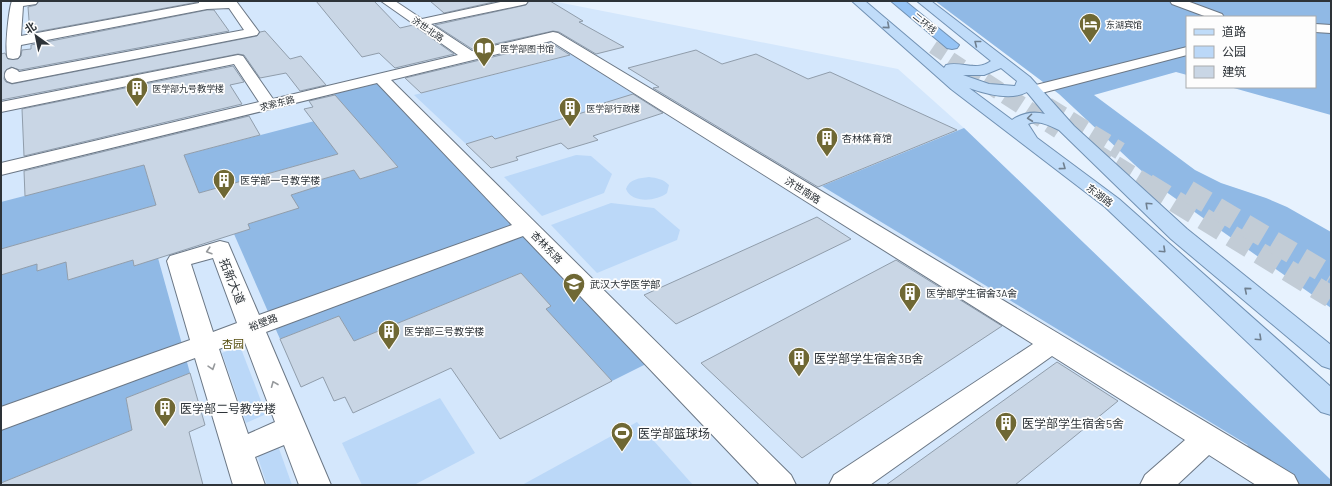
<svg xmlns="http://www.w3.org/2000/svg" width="1332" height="486" viewBox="0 0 1332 486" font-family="Barlow,'Noto Sans SC',sans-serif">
  <rect width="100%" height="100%" fill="#e7f2fe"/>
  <polygon fill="#d4e7fc" points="13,1 552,1 898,69 964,128 1331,480 1331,485 1,485 1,3"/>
  <g fill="#bbd8f8">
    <polygon points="569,51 637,93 605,103 608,105 495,139 492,136 466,144 414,95 560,58 556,55"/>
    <polygon points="576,155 591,156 612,174 604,193 542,216 504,177"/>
    <path d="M649,177c8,1 14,2 20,8l-2,8c-10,8 -35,11 -41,-4 3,-10 14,-11 23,-12z"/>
    <polygon points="611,203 654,208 680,230 677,240 597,273 551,225"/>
    <polygon points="240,346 266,414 246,423 222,353"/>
    <polygon points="440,398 475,453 414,485 362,485 342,443"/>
    <polygon points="637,422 693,485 522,485"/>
    <polygon points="277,443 292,485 267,485 256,452"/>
  </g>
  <g fill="#90b9e5">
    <polygon points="935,1 1331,1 1331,115 1230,87 1315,87 1315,17 1187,17 1187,75 1176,72 1094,95 1195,170 1221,183 1266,198 1287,207 1331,232 1331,308 1162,189 1135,165 1059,94"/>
    <polygon points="379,83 646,364 612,381 567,332 482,337 551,306 521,273 354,341 339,316 280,339 234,234 250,229 248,224 298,208 291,195 319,186 316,181 354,170 360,179 398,167 370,135 332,145 338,154 199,193 184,155 349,112 334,94"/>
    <polygon points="964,128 1331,480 1331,485 1258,485 1227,465 1248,445 822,186"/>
    <polygon points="144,165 156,205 1,249 1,202"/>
    <polygon points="158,258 190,373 126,398 132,430 1,483 1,275 37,264 37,271 66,262 68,280 133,260 134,266"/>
  </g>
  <g fill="#c9d6e5" stroke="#909dab">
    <polygon points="39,1 198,1 198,2 30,33 28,7 36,5"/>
    <polygon points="316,1 374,1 400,28 413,25 454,54 395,68 379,53 362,57"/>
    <polygon points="430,1 498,1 444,13"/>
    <polygon points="529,1 550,1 583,21 579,22 624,47 596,54 559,32 553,31 472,49 435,25 526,5"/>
    <polygon points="207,10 214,10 229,31 20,70 11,67 5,71 4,79 6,82 12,84 257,36 260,32 265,31 290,59 301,56 326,85 300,91 286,73 260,78 244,55 238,54 1,100 1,54 5,53 8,59 18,59 21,56 22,50 31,49 31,45"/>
    <polygon points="551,43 570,55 421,93 405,78"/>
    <polygon points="696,50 722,64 756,54 808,79 830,72 957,130 818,187 653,88 659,87 628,68"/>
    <polygon points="233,66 244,82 230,85 242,104 24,156 22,109"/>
    <polygon points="633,94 663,113 593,136 598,140 568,149 561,143 516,157 518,160 491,168 466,144 492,136 495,139 608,105 604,103"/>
    <polygon points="335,95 398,167 360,179 354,170 316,181 319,186 291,195 299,208 248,224 250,229 134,266 133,260 68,280 66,262 37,271 37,264 1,275 1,249 156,205 144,165 25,196 24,171 249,116 260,135 184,155 199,193 338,154 304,109 313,107 309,101"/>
    <polygon points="817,217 851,239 676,324 644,295"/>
    <polygon points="896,260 1002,326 802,458 701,363"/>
    <polygon points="521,273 551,306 546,309 612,381 500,439 451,368 353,413 345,397 334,401 323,377 301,387 280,339 339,316 354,341"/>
    <polygon points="1057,362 1118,401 1015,485 886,485"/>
    <polygon points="190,373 205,425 189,432 203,485 1,485 1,483 132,430 126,398"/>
  </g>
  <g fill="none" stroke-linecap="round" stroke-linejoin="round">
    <polyline stroke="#c2ccd6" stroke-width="14" stroke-dasharray="14 7" stroke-linecap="butt" points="933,47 986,82"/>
    <g stroke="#c2ccd6" stroke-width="18" stroke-dasharray="18 8" stroke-linecap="butt">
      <polyline points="984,81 1059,130"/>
      <polyline points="1047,106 1120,151"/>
      <polyline points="1093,151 1149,185"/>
    </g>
    <g stroke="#c2ccd6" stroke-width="22" stroke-dasharray="22 11" stroke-linecap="butt">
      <polyline points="1147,184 1331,297"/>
      <polyline points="1188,191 1331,276"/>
    </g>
    <g stroke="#6b7785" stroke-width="2">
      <g id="minor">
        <path d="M12,1h26l-2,3 -13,2 -2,30 178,-33v-2h37l23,31 -2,3 -5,1 -240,47 -5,-2c-3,-4 -3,-7 0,-11l5,-2 5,2 2,2 225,-42 -15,-22 -22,1 -186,36 -1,10 -2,3 -5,1 -5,-1c-4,-5 1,-50 4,-57z"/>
        <path d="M381,1h14l27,18 83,-18h23l-2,3 -4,1 -91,19 41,27 81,-19 5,1 736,442 5,10h-43l-47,-30 -32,30h-37l5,-10 40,-35 -133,-84 -182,129h-41l5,-10 199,-131 -482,-303 -160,39 400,395 5,10h-36l-237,-249 -257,96 65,153h-32l-15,-40 -29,12 10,28h-32l-38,-127 -194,72v-23l189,-67 -23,-79 3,-5 50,-15 8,2 31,72 253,-90 -135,-142 -376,92v-12l258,-61 -25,-38 -233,48v-10l237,-47 5,1 30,43 185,-44zM213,258l24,65 -24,9 -22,-68zM244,340l31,82 -27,12 -29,-85z"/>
        <polygon points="1170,1 1187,1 1222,14 1224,17 1207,17 1172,4"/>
        <polygon points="1315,24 1331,25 1331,33 1315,32"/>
        <polygon points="1187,47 1187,55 1034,95 1028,93 1026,90 1028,87"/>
      </g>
    </g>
    <g stroke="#7191b3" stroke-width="2">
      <path id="major" d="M852,1h13l79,67 2,-3c16,-4 30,7 45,-4l-74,-60h14l99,76 44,49 113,103 144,116v24l-9,-3 -151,-127 -112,-109c-9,-4 -21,-11 -31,-6l9,14 82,61 212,188v28l-10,-3 -216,-205 -154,-118zM1001,68l16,13 -2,5 -26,-2 -26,-9h21zM969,88c17,6 42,13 58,4l18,22c-11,-3 -23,-1 -33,6z"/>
    </g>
    <g stroke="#7191b3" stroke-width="2">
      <polygon id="highway" points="891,1 905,1 959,45 957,48 952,49 947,48"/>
    </g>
    <use href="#minor" fill="#fff" fill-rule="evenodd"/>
    <use href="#major" fill="#c0dcf9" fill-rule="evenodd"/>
    <use href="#highway" fill="#96c4f5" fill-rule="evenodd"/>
  </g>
  <defs><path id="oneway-chevron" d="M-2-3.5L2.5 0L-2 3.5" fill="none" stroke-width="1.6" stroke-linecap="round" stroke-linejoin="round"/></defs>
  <g stroke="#6f7f8f">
    <use href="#oneway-chevron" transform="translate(887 26) rotate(41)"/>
    <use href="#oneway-chevron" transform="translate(977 43) rotate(-142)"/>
    <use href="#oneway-chevron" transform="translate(1030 118) rotate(173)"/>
    <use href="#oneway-chevron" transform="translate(1063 167) rotate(36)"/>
    <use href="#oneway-chevron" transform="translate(1148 205) rotate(-137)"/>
    <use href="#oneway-chevron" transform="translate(1163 250) rotate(43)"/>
    <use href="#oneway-chevron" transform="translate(1247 290) rotate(-140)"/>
    <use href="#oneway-chevron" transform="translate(1259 338) rotate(43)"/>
  </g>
  <g stroke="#96999c">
    <use href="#oneway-chevron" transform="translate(209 251) rotate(163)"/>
    <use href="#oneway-chevron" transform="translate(212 367) rotate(72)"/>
    <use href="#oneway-chevron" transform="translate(274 384) rotate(-112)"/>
  </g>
  <defs>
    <g id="hotel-pin" transform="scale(1.15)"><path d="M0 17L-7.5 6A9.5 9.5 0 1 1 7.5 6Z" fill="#6f6834" stroke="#fdfdfd"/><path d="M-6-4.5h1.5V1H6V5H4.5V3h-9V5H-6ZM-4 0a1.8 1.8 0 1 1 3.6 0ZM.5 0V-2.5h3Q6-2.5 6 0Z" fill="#fff"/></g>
    <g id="library-pin" transform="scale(1.15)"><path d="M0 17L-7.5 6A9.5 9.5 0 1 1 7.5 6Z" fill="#6f6834" stroke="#fdfdfd"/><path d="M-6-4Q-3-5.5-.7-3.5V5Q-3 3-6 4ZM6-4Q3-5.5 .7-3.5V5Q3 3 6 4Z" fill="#fff"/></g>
    <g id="building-pin" transform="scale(1.15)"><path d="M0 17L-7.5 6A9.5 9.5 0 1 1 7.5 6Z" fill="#6f6834" stroke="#fdfdfd"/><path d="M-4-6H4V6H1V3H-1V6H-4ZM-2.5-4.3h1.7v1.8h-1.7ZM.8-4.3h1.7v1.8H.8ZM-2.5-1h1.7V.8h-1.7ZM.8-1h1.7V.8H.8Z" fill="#fff"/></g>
    <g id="university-pin" transform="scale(1.15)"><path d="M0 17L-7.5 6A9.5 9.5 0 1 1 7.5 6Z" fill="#6f6834" stroke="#fdfdfd"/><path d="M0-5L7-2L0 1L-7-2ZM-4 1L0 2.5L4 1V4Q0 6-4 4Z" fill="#fff"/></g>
    <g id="stadium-pin" transform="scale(1.15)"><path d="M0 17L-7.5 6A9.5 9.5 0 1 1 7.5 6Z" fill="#6f6834" stroke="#fdfdfd"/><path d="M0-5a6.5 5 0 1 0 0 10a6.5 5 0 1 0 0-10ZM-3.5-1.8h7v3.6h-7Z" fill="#fff"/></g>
  </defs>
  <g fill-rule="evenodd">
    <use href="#hotel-pin" x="1090" y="24"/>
    <use href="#library-pin" x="484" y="48"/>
    <use href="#building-pin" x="137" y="88"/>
    <use href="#building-pin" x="570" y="108"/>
    <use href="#building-pin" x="827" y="138"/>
    <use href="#building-pin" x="224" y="180"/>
    <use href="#university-pin" x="574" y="284"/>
    <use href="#building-pin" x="910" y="293"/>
    <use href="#building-pin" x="389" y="331"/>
    <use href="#building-pin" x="799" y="358"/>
    <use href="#building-pin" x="165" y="408"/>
    <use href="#building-pin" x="1006" y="423"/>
    <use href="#stadium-pin" x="622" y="433"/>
  </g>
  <g text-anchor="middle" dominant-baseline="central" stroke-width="3.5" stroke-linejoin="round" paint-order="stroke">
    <g font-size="9" fill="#2d3338" stroke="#fdfdfd">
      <text transform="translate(925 23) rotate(39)">二环线</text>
      <text transform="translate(428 29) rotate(34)">济世北路</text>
      <text transform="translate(277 103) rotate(-14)">求索东路</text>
    </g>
    <g font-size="9" fill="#2d3338" stroke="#fdfdfd" text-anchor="start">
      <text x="1106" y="24">东湖宾馆</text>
      <text x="500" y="48">医学部图书馆</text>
      <text x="152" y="88">医学部九号教学楼</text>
      <text x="586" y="108">医学部行政楼</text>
    </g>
    <g font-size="10" fill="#2d3338" stroke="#fdfdfd" text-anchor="start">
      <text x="842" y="138">杏林体育馆</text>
      <text x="240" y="180">医学部一号教学楼</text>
      <text x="590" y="284">武汉大学医学部</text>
      <text x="926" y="293">医学部学生宿舍3A舍</text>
      <text x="404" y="331">医学部三号教学楼</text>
    </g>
    <g font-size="10" fill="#2d3338" stroke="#fdfdfd">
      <text transform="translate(803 190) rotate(32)">济世南路</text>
      <text transform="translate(1100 195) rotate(37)">东湖路</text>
      <text transform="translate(547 247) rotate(46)">杏林东路</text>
      <text transform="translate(263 322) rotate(-20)">裕壁路</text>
    </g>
    <g font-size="11" fill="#524908" stroke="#fdfdfd">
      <text x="233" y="343">杏园</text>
    </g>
    <g font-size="12" fill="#2d3338" stroke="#fdfdfd">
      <text transform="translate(233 281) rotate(68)">拓新大道</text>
    </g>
    <g font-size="12" fill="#2d3338" stroke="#fdfdfd" text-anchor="start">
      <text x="814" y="358">医学部学生宿舍3B舍</text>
      <text x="180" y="408">医学部二号教学楼</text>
      <text x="1022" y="423">医学部学生宿舍5舍</text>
      <text x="638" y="433">医学部篮球场</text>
    </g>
  </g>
  <rect width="1332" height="486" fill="none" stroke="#2d3338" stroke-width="4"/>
  <rect x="1186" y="16" width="130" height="72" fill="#fdfdfd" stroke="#aaacae"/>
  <rect x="1194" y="29" width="20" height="6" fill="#c0dcf9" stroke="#aaacae"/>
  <text x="1222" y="36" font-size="12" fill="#2d3338">道路</text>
  <rect x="1194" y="46" width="20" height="12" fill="#bbd8f8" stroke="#aaacae"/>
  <text x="1222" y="56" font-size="12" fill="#2d3338">公园</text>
  <rect x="1194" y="66" width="20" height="12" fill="#c9d6e5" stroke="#aaacae"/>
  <text x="1222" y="76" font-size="12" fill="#2d3338">建筑</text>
  <g transform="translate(36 36) rotate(327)" stroke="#fdfdfd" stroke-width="3" paint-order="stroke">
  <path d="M0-3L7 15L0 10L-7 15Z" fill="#2d3338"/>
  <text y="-6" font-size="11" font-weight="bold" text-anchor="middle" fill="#2d3338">北</text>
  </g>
</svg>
